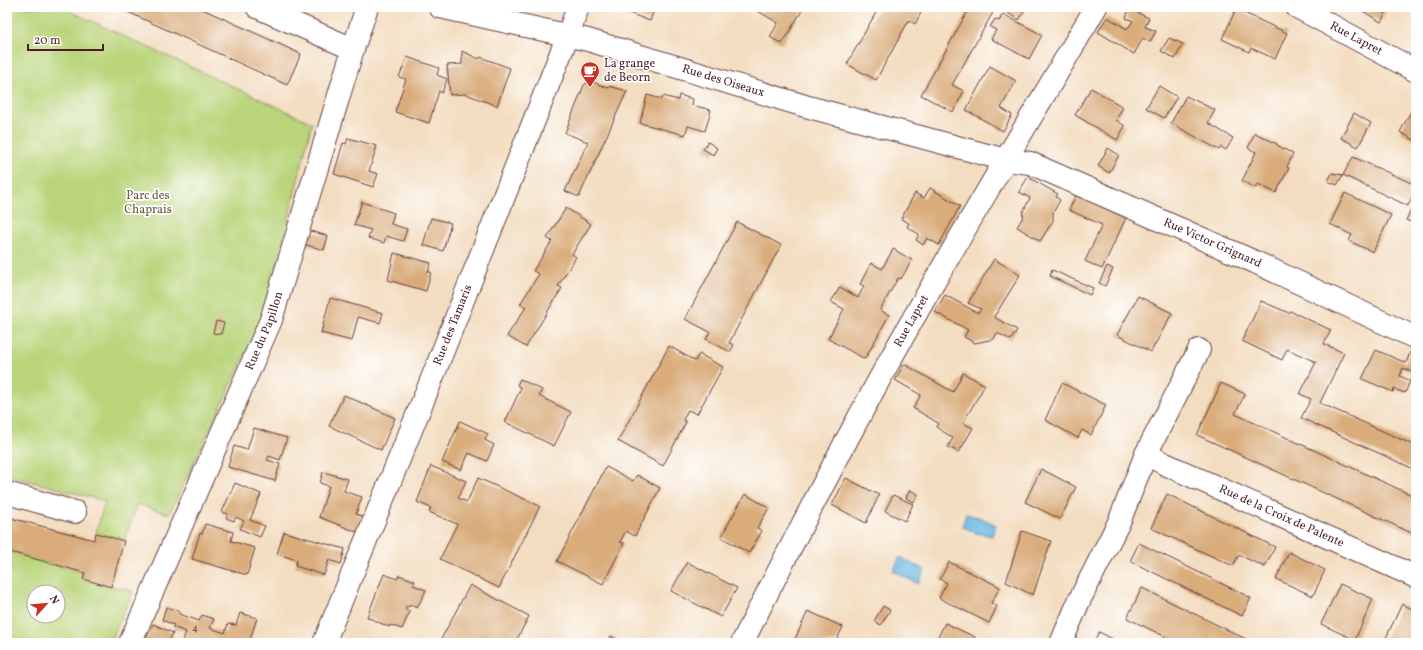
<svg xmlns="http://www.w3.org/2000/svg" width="1423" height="650" viewBox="0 0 1423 650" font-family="Vollkorn,serif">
  <rect width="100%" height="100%" fill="#fff"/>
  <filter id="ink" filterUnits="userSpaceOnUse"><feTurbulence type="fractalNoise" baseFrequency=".025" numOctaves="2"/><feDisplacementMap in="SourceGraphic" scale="8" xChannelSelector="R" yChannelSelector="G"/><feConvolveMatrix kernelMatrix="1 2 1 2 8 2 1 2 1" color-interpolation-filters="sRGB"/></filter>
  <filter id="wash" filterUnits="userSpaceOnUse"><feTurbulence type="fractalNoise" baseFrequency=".012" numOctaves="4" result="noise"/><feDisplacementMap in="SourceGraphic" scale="16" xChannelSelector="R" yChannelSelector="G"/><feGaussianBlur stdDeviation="0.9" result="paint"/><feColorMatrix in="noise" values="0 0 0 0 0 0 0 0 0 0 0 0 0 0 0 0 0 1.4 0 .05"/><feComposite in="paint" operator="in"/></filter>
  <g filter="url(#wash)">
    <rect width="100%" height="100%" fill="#f3ddc0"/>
    <g fill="#b9d479" stroke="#827a52" fill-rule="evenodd">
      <polygon points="7,7 61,7 312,123 275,273 257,331 169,514 137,504 124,541 96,533 105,501 7,475"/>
      <path d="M7,551l78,22 -2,6 50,12 -23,52h-83l-20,-6zM34,592h24v24h-24z"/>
    </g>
    <g fill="#66b5e0" stroke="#586a86">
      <polygon points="966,514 982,518 996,525 992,536 976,533 962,526"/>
      <polygon points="900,557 925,570 918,584 893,571"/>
    </g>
    <g id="blocks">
      <g fill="#d9ac7a">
        <polygon points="117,7 198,7 301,54 287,85"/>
        <polygon points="613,7 655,7 650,21"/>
        <polygon points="751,7 804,7 782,44 770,37 778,23"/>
        <polygon points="879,7 915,7 922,11 915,24 909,20 876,80 847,64"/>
        <polygon points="970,7 996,7 952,85 964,91 953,112 921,95"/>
        <polygon points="1011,7 1020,7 1025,10 1019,20 1008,13"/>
        <polygon points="1360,7 1389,7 1381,22 1359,9"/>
        <polygon points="1129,9 1149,18 1145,27 1156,31 1150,42 1143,38 1134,54 1098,32 1107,17 1127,29 1133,21 1126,18"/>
        <polygon points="1236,9 1287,33 1275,59 1251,48 1249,52 1222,39"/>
        <polygon points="1003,14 1042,35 1029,59 991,39 996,30 990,27 995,19 999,21"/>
        <polygon points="1169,38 1183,44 1175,59 1161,51"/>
        <polygon points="462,51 479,59 480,57 510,68 497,106 466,94 450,95 447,65 462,64"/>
        <polygon points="407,57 439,68 437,75 447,79 442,93 439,91 429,123 395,112 406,79 399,77"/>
        <polygon points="990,66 1016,81 1001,108 1012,115 1003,131 966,110"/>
        <polygon points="590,81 609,88 609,86 627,91 579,197 565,191 588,142 565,133 584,85"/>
        <polygon points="1159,86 1177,97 1164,118 1146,108"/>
        <polygon points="1091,88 1123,107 1116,120 1125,126 1117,140 1075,115"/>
        <polygon points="647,95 662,99 663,96 678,100 679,95 693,99 692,105 711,110 705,131 688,126 685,135 640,123"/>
        <polygon points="1186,96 1215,110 1208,123 1233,138 1226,150 1221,147 1219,150 1171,123"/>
        <polygon points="1416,102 1416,141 1400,132"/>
        <polygon points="1354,113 1371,123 1358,147 1341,138"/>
        <polygon points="1255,133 1277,144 1277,145 1293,154 1287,167 1289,168 1276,193 1258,184 1256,188 1242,181 1256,152 1248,148"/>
        <polygon points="348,138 377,146 369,171 378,174 373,187 334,174 343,143 346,144"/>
        <polygon points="708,142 717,148 713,155 703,149"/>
        <polygon points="1108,148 1119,155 1109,173 1098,166"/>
        <polygon points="1353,157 1416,185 1416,188 1408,206 1343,175"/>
        <polygon points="1332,173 1343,175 1337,185 1328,181"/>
        <polygon points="1028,177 1058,194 1056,197 1060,200 1053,213 1053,221 1040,241 1017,227 1024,215 1022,214 1030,198 1019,192"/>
        <polygon points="930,188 960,206 939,245 927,238 923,245 916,240 919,234 907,227 909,223 901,219 915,193 924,198"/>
        <polygon points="1345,193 1391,215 1373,252 1349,241 1352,235 1330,224"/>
        <polygon points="1076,195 1126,218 1102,269 1085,261 1102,225 1069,210"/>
        <polygon points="362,202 394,213 391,224 407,229 403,241 386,236 384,243 368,238 371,230 354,225"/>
        <polygon points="566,208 591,224 572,254 576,257 558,286 562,288 526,347 507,336 526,307 520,304 539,274 533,271 552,241 547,238"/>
        <polygon points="1412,208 1416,210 1415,224 1406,220"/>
        <polygon points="431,218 451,223 443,251 423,245"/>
        <polygon points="737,222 781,245 729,343 734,345 730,352 706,339 710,332 685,319"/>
        <polygon points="307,230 328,236 324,250 303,244"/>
        <polygon points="893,249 912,260 901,279 898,278 880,310 889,315 865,359 828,339 844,309 831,302 840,287 858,298 864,286 860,284 871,263 882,269"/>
        <polygon points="394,253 431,263 428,272 431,272 426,291 388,280"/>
        <polygon points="994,259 1020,275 994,317 1017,330 1011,340 997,333 994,339 975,343 964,337 968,330 935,312 945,295 978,313 981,309 968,303"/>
        <polygon points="1107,266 1113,269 1105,286 1099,283"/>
        <polygon points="1052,270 1093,288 1090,295 1050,276"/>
        <polygon points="1138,296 1172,313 1151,352 1117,335"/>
        <polygon points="330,298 383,313 380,323 358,317 352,341 321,333"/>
        <polygon points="1261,301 1289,313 1290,311 1331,330 1324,344 1344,353 1320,403 1416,446 1416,470 1301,418 1311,399 1300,394 1316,362 1287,349 1282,360 1242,341"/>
        <polygon points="216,321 224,323 221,334 213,333"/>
        <polygon points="669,346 695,361 699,354 723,367 697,414 688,410 683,420 686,422 663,466 618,441"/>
        <polygon points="1376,350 1406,363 1411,350 1416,352 1416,374 1403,368 1400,376 1410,381 1405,393 1394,389 1393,392 1362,379"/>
        <polygon points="904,364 953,392 963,373 985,385 963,423 973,428 959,452 948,447 953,438 936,427 938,423 913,408 921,395 895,380"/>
        <polygon points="520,379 542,390 539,396 571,412 554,446 505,422 521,388 517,385"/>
        <polygon points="1062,383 1106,405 1091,435 1082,430 1078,438 1045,420"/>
        <polygon points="1221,383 1245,394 1235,414 1416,497 1416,535 1197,435"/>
        <polygon points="344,395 395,418 381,450 329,426"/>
        <polygon points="460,421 488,434 485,440 494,445 487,461 469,453 461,470 442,462"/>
        <polygon points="254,428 287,438 280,460 269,456 267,460 280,464 275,481 228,467 234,446 247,450"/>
        <polygon points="431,466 466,481 458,498 467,502 478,478 540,506 499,588 440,559 457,524 429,512 431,508 417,502"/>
        <polygon points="606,467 633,481 637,475 660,488 635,536 626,531 620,542 624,543 603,584 557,561"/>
        <polygon points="1041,469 1076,487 1060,519 1025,502"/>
        <polygon points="323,472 348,479 344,491 362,497 356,514 364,517 357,532 319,517 329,486 320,483"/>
        <polygon points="846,478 879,495 866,523 832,505"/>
        <polygon points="235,483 261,494 250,520 265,526 260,537 240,529 244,521 236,517 234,521 226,518 228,514 222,512"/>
        <polygon points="910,490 918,494 914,502 906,498"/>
        <polygon points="745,494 769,508 757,528 762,531 749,553 721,537"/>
        <polygon points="1167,494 1275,547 1265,567 1239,555 1233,566 1151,528"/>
        <polygon points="893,495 913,504 905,521 885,511"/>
        <polygon points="7,517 94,540 96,533 124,541 111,587 83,579 85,573 7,551"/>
        <polygon points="205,524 233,532 231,541 255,548 247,575 192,559 200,533 202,534"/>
        <polygon points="1022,531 1051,541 1033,595 1006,582"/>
        <polygon points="284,532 345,549 341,564 329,560 324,575 295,566 297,560 277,554"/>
        <polygon points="1139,543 1251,598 1242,616 1130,561"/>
        <polygon points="1289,552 1325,570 1313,596 1276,579"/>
        <polygon points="687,562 737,588 721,617 671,591"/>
        <polygon points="949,562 1000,587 991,603 997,606 989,623 939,598 947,583 940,579"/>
        <polygon points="384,574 397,579 399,575 415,581 413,585 426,590 417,608 410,605 409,607 406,606 405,610 410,611 402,629 390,625 389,627 367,617"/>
        <polygon points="1340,584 1373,599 1355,640 1321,624"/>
        <polygon points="470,585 529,616 515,643 439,643"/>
        <polygon points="1142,588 1254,643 1178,643 1127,618"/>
        <polygon points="1402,604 1416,611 1416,643 1386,643 1384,642"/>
        <polygon points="883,606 890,610 881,625 874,621"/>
        <polygon points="166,607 179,611 179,614 199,621 202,615 214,619 210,628 225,633 228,624 236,625 240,613 257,618 249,643 182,643 186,632 173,627 174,625 162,620"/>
        <polygon points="808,611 843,627 835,643 793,643"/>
        <polygon points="945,623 975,637 972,643 935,643"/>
        <polygon points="153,624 173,633 168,643 144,643"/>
        <polygon points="1099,632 1121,643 1085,643 1087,640 1093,643"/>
        <polygon points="611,636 624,643 607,643"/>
      </g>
    </g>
  </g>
  <g filter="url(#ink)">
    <use href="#blocks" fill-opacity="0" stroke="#633c41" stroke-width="1"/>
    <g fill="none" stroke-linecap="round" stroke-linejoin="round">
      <g stroke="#633c41" stroke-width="24">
        <g id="street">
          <polyline points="257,7 353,49"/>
          <path id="s1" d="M440,7l148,33 217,66 201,54 24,3 225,99 161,76"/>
          <path id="s2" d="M1297,7l119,64"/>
          <path id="s3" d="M1146,454l19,10 251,113"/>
          <polyline points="7,493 75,512"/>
          <path id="s4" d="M130,643l141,-323 82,-271 14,-42"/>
          <path id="s5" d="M324,643l105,-257 139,-351 10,-28"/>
          <path id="s6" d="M742,643c54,-107 108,-213 167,-317 61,-108 125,-213 187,-319"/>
          <polyline points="1061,643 1079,601 1119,522 1146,454 1199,350"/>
        </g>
      </g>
      <use href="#street" stroke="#fff" stroke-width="22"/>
    </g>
  </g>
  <defs>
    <g id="cafe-pin" transform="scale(1)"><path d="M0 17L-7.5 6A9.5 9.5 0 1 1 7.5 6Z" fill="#c8321e" stroke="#fff"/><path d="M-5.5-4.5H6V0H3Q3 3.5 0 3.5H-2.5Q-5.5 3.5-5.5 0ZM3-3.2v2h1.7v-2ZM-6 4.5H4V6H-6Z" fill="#fff"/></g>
  </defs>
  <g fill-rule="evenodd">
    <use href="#cafe-pin" x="590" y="71"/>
  </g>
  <g text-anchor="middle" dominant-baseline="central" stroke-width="3.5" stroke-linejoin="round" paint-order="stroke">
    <g font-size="10" fill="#6e423f">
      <text x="195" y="628">4</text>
    </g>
    <g font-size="12" fill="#4a1f2b" stroke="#fff">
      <text stroke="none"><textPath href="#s2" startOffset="67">Rue Lapret</textPath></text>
      <text stroke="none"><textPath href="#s1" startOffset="293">Rue des Oiseaux</textPath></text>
      <text stroke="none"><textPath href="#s1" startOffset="810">Rue Victor Grignard</textPath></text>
      <text stroke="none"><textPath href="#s6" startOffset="364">Rue Lapret</textPath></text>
      <text stroke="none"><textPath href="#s5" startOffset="343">Rue des Tamaris</textPath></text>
      <text stroke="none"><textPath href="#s4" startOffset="340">Rue du Papillon</textPath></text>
      <text stroke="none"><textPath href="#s3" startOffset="149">Rue de la Croix de Palente</textPath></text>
    </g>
    <g font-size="12" fill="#4a1f2b" stroke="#fff" text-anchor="start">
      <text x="604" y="64">La grange<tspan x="604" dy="14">de Beorn</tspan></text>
    </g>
    <g font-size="12" fill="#6b5542" stroke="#fff">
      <text x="148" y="196">Parc des<tspan x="148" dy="14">Chaprais</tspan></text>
    </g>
  </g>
  <rect width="1423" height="650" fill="none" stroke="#fff" stroke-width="24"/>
  <g transform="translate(46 604) rotate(63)"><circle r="19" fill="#ffffff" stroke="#b7a5aa"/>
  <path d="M0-3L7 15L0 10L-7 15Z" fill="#c8321e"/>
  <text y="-6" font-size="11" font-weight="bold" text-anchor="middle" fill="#4a1f2b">N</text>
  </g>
  <path d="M28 44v6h75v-6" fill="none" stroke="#4a1f2b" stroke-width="2"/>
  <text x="34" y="44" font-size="12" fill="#4a1f2b" stroke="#ffffff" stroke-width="3" paint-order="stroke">20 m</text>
</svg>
